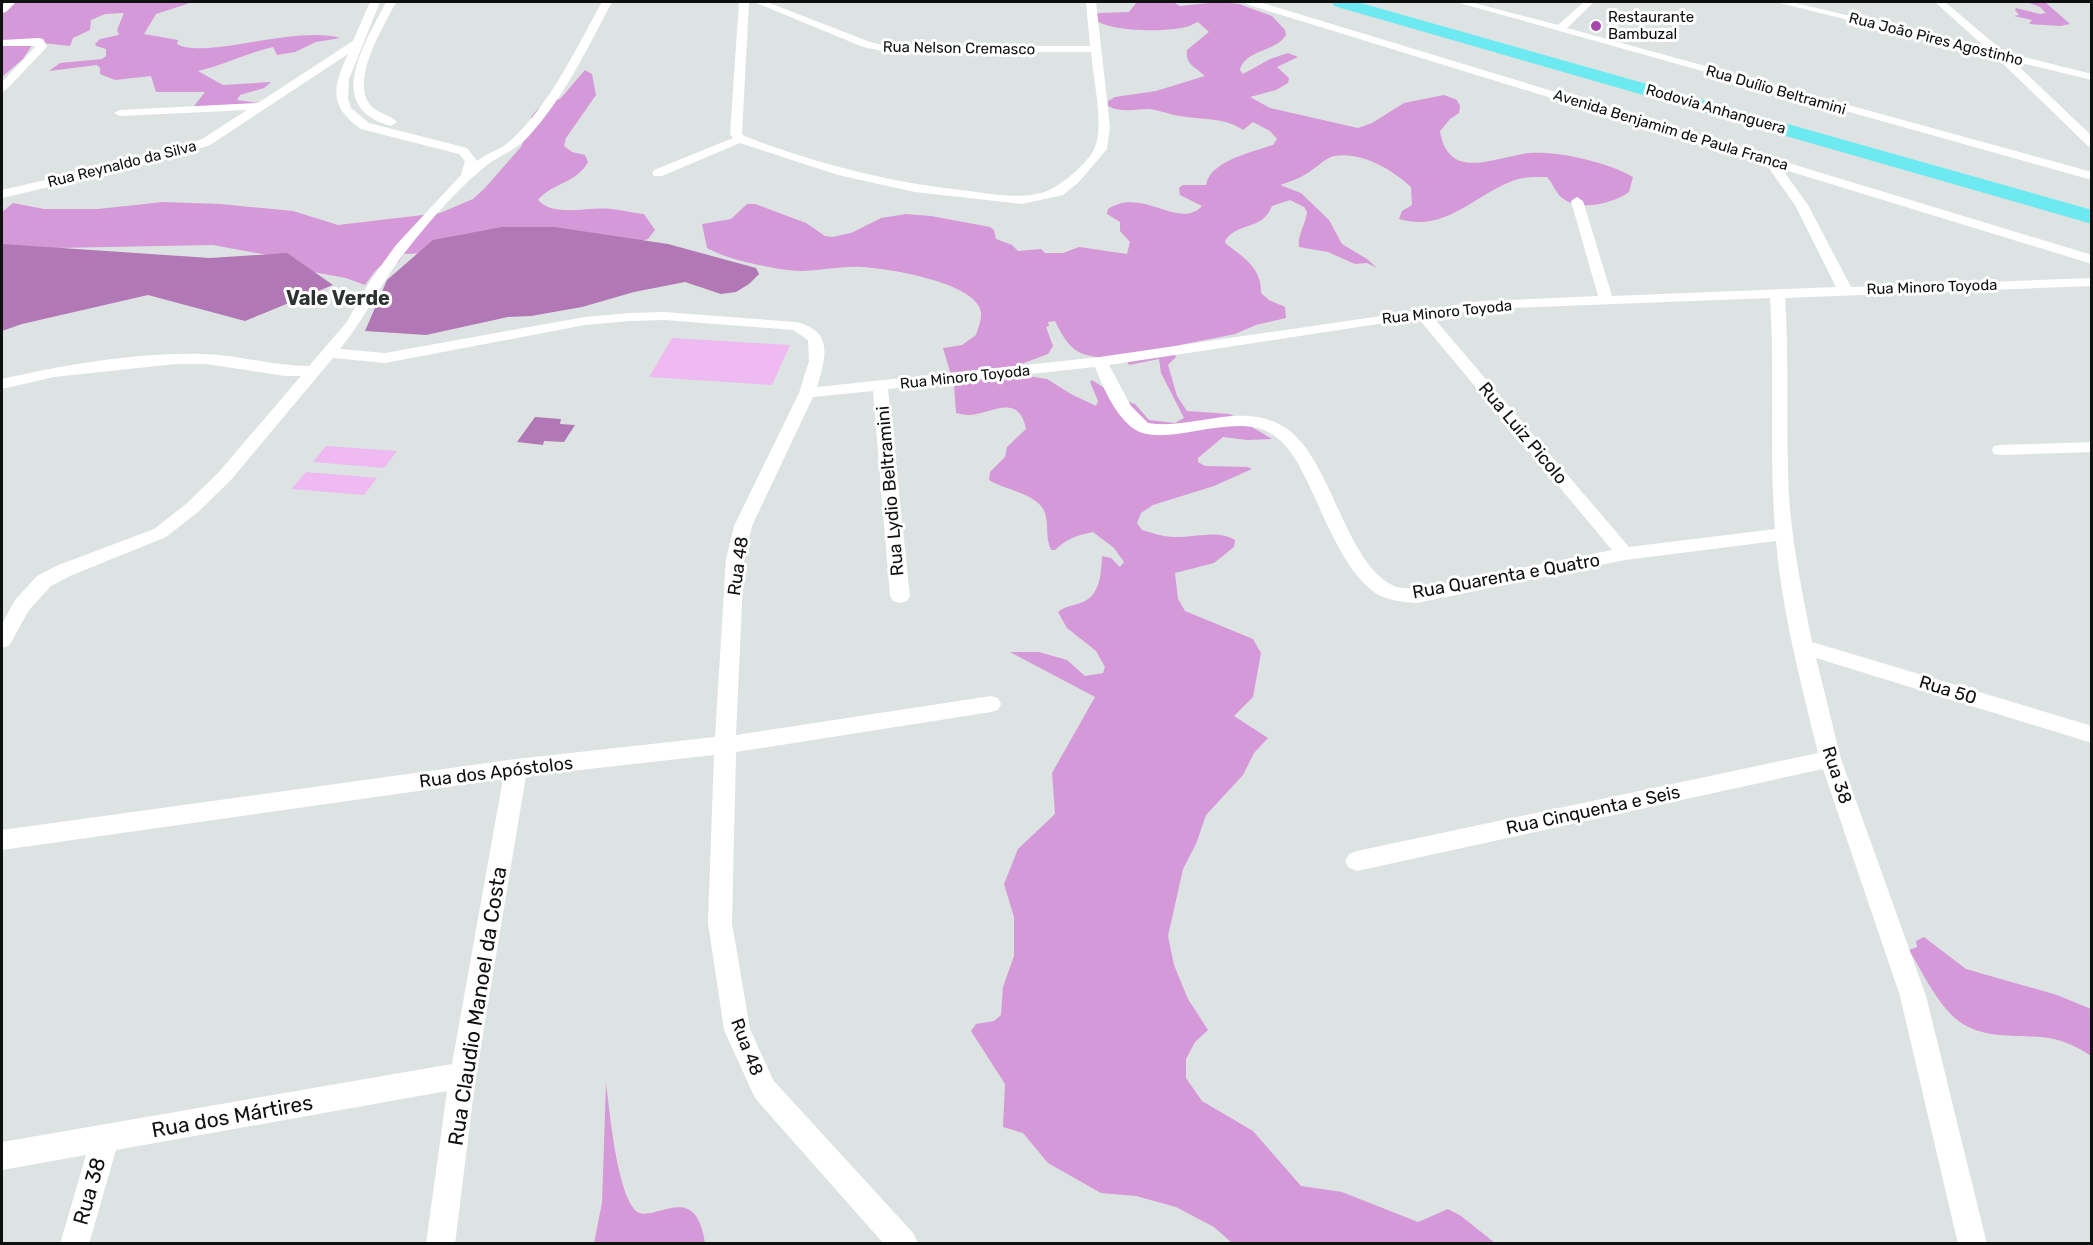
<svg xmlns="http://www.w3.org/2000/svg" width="2093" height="1245" viewBox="0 0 2093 1245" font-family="Rubik,sans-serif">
  <rect width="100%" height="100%" fill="#dde3e3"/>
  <g fill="#eebaf1">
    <polygon points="672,338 790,345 772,385 649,377"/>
    <polygon points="326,446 397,451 384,468 313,462"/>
    <polygon points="306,472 377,478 364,495 291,489"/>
  </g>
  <g fill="#d598d8" fill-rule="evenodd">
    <path d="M2,2h191l-37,12 -12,20 34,6 -1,4c26,16 119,-19 163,-6l-24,4 -21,10 -18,3 -4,-8c-26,6 -49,18 -75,24l25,14 48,-3 -7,6 -24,7 -3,5 21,3 -23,6 -44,1 14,-18h-49l-5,-16 -36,4 -15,-6v-6l-3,-3 -48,6 11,-8 42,-4 4,-3v-7l-10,-3 -1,-2 5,-5 19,-4 -2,-5 7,-17 -19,1 -14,6 -1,10 -17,8 -3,8 -36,-4 -11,17 -21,18z"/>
    <path d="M1137,2h36l7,4 39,-4 20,2 33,12 13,14 1,5c-10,17 -41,14 -46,35l3,4 27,-15 18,-6 10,4 -21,10 12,11 -1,5 -12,7 -26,7 20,11 88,20 14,-5 32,-20 40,-8 13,5 3,6 -1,7 -9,6 -10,12c2,14 9,28 24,31 16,4 47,-7 65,-9 30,-2 78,9 104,24l-4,15c-17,12 -51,20 -68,5 -6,-5 -8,-14 -14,-20 -10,0 -22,-1 -32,3 -40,14 -69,53 -116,39l3,-8 10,-6 -1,-18c-18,-17 -50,-36 -77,-31 -9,2 -19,13 -28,18 -8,5 -17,8 -26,11l21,8 28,27 13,24 25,15 10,9 -10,-5 -12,1 -27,-12 -29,-5c-2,-12 7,-23 8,-35l-3,-5 -14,-7 -18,6c-11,26 -34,15 -47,35l1,3c18,13 36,25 35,49l8,7 16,7 1,11 -30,7 -21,9 -55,11 -7,5 3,7 -8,8 9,31 10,15 43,3 42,25 -25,1 -24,-3 -25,21v4l7,4 43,1 4,2 -38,17 -61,19 -12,8 -4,10 5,7c11,3 21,7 32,7 20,1 43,-8 61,3l-1,7 -20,16 -39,10 3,26 7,12 68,28 8,14 -8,44 -19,19 34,22 -14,15 -11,22 -37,40 -10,29 -13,25 -15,67 6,29 14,34 20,31 -13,12 -9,17v19l16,23 51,30 48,55 41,6 76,30 30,-13 13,7 34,27h-263l-18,-16 -38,-20 -40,-11 -35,-3 -53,-30 -25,-30 -20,-6 2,-43 -34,-53 5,-7 18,-3 7,-6 2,-28 11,-31v-39l-10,-33 14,-35 37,-35 -3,-41 43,-76 -85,-45h29l28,8 18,16 18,-3 2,-6 -9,-16 -29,-23 -9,-16c8,-7 18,-6 27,-11 16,-9 16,-29 17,-45l9,2 9,9 4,-5 -10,-14 -21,-16c-15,3 -27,7 -38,18h-4c-6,-13 -2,-24 -6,-37 -6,-19 -40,-23 -56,-33l1,-8 15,-15 2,-10 19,-18c-7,-37 -35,-15 -56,-14 -4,0 -10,-1 -14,-2l-2,-28 -11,-37 19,-3 14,-10c2,-7 6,-15 5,-23 -5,-30 -95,-44 -120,-45 -20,-1 -41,4 -60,4 -24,-1 -74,-11 -94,-23l-5,-24 29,-5 16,-15h8l51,19 19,13 7,1 19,-4 30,-15 25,-4 25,2 59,11 4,3 2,9 16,6 6,6 23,-2 4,4h18l16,-6 48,7 3,-12 -10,-11v-9l-13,-8 1,-5c35,-23 71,22 94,-3l-22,-11 -1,-7 4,-3h23c4,-24 47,-33 67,-40l4,-6 -7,-8 -17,-9 -10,8c-18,-13 -41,-10 -62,-14 -11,-1 -21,-6 -32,-7 -13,0 -29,4 -41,-3v-5l7,-4 41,-6 49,-15c-9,-9 -20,-11 -18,-26l22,-18 -11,-10c-4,1 -7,4 -12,5 -20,5 -72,5 -89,-6l-2,-5 3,-3 31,-1zM1055,321c18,38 30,36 70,37l4,7 30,-6 2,14 23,45 -9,5 -26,-3 -14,-16 -14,-5 -29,-19 -2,2 8,19 -2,5 -25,-12 -24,-15 -39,-6 -3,-3 43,-16 5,-8 -7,-19 3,-1 -1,-4z"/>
    <polygon points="2027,2 2045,2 2070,24 2060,26 2029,24 2032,20 2014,16 2019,15 2015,10 2016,8 2040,14 2046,13 2040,7"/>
    <path d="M585,70l7,4 4,21 -30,43 -2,8 8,6 13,3 3,7c-11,21 -36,21 -50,38 16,18 51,6 73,9 11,1 22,4 33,5l11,16 -7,9 -16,5 -228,10 -6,9 -2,-2c-16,0 -22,12 -31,24l-19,-7 -39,-7 -29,-14 -65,-12 -211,4v-37l11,-9 31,6h54l65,-7 57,2 73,7 45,14 102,-12 33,-14 11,-10 37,-42 10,-23v-7l5,-6 7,-7 17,-5z"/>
    <path d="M1924,937l42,32 91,26 34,14v47c-13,-9 -26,-15 -42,-18 -28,-4 -60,2 -86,-14 -23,-14 -40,-51 -54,-74l8,-3 -1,-6z"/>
    <path d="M606,1083c4,30 10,103 28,126 16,20 61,-34 71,34h-111l8,-40z"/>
  </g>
  <g fill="#b277b5">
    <polygon points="502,227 554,227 668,244 756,268 759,274 749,284 736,292 721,294 685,282 634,292 582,307 531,316 508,317 426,335 365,331 387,280 433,240"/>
    <polygon points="2,244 210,258 287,253 333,285 245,321 148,295 22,324 2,331"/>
    <polygon points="535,417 561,419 560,424 575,425 564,442 544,441 543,445 517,442"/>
  </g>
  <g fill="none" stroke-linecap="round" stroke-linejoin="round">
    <g fill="#fff" fill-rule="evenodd">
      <polygon points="6,2 16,2 6,12 2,13 2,5"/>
      <path d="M370,2h10l-31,77 -1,20 3,9 18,15 98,25 10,13c10,-8 23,-11 32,-19 42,-38 66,-92 93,-140h10c-25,47 -48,96 -84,135 -13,14 -27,17 -41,28 -29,23 -59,58 -81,86 -25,31 -41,68 -66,98l45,4 200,-36 44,-4 35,-1 132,10c38,9 30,35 21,65l283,-30 383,-56 115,-5 -27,-95 6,-4 6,4 29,95 224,-9 -41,-82 -29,-41 -520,-160 -1,-2h14l833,253v9l-310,-95 26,36 43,82 241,-9v8l-307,12c4,58 1,117 3,175 1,57 13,113 24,169l280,84v17l-276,-85 25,101 85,237 61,248h-29l-58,-248 -77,-227 -466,102 -8,-3 -4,-7 4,-7 8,-3 461,-98c-17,-70 -36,-140 -42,-212l-151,19 -208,43c-12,-1 -25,-2 -36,-7 -36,-18 -58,-84 -76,-119 -7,-14 -16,-31 -29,-40 -39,-31 -115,17 -146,-11 -17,-15 -27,-39 -35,-59l-207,22 22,207 -3,5 -7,2 -7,-2 -3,-5 -17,-205 -60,6 -61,129 -8,33 -8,176 255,-39 7,2 3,6 -3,6 -7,2 -255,40 -4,171 18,106 23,51 141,154 4,10h-34l-129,-146 -31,-68 -16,-107 6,-168 -188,21 -50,299 -21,169h-29l21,-153 -331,59 -27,94h-29l26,-89 -84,15v-28l450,-78 51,-285 -501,71v-20l514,-71 199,-22 11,-178 8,-33 65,-133 10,-32 -1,-21 -15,-10 -129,-10 -35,1 -44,4 -200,38 -52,-5 -103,123 -32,31 -32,25 -96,39 -19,10 -22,24 -20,36 -7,2v-24l13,-24 22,-24 19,-10 98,-37 32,-25 32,-31 83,-97h-16l-79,-12h-30l-122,13 -52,12v-10c61,-14 138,-27 201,-25 36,1 70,12 106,12l37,-43 24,-42 26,-36 65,-70 4,-14 -6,-7 -98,-25c-33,-23 -28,-42 -13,-75l-138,91 -37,13 -171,40v-8l163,-38 37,-13 45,-29 -127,6 -6,-3 6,-3 138,-7 95,-62zM1770,298c5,77 -1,154 5,231l-146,18 -197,-231 51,-7zM1418,318l194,232 -195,39c-7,-1 -16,0 -23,-3 -52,-24 -63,-137 -115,-162 -42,-21 -88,6 -131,-1l-17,-17 -22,-41z"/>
      <path d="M386,2h10c-12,24 -42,71 -29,98 6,13 21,13 30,22l-6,4c-69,-19 -25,-84 -5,-124z"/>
      <path d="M739,2h10l-7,132 2,2c73,28 147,47 225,55 23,3 49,8 72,2 16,-3 49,-31 54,-46 9,-23 -2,-69 -4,-95h-204l-24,-5 -109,-45h13l103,40 17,4h203l-4,-44h10l14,125 -3,22 -29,34 -15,12 -41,9 -107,-12 -77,-17 -98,-32 -78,33h-8l-2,-3 2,-3 79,-32 -3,-4z"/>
      <polygon points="1456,2 1470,2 1558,25 1584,2 1594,2 1567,28 2092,172 2092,180"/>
      <polygon points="1776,2 1791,2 1986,48 1935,2 1945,2 2004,52 2092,74 2092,80 2013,61 2092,136 2092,147 2088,146 1996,57"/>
      <polygon points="39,38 43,39 47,46 46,48 6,90 2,91 2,82 36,46 2,46 2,40"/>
      <polygon points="2092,442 2092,452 2000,455 1994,454 1992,450 1994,446 2000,445"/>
    </g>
    <polygon fill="#6de9f1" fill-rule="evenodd" points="1332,2 1357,2 2092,210 2092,224 1334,6"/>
  </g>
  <circle fill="#a746ae" stroke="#fff" stroke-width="2" cx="1596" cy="26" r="6"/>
  <g text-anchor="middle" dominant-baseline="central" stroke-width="6" stroke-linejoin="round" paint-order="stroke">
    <g font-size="15" fill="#0f1111" stroke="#fff" text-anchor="start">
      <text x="1608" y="17">Restaurante<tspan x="1608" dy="17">Bambuzal</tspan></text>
    </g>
    <g font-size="15" fill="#0f1111" stroke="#fff">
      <text transform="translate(1936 39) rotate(14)">Rua João Pires Agostinho</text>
      <text transform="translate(959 48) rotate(1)">Rua Nelson Cremasco</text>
      <text transform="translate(1776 90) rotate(16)">Rua Duílio Beltramini</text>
      <text transform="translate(1716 109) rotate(16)">Rodovia Anhanguera</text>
      <text transform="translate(1671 130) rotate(17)">Avenida Benjamim de Paula Franca</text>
      <text transform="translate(122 164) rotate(-14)">Rua Reynaldo da Silva</text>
      <text transform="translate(1932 287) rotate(-2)">Rua Minoro Toyoda</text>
      <text transform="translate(1447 312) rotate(-6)">Rua Minoro Toyoda</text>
      <text transform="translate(965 377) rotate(-6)">Rua Minoro Toyoda</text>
    </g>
    <g font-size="18" fill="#0f1111" stroke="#fff">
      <text transform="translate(1523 433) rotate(50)">Rua Luiz Picolo</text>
      <text transform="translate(890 491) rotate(-95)">Rua Lydio Beltramini</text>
      <text transform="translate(738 566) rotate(-82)">Rua 48</text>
      <text transform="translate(1506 576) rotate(-10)">Rua Quarenta e Quatro</text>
      <text transform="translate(1948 690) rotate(17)">Rua 50</text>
      <text transform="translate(496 772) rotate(-7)">Rua dos Apóstolos</text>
      <text transform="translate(1837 775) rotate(72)">Rua 38</text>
      <text transform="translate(1593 810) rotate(-12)">Rua Cinquenta e Seis</text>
      <text transform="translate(747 1047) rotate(69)">Rua 48</text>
    </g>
    <g font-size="20" font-weight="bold" fill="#2d3131" stroke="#fff">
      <text x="338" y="298">Vale Verde</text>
    </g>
    <g font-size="21" fill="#0f1111" stroke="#fff">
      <text transform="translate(477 1006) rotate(-81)">Rua Claudio Manoel da Costa</text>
      <text transform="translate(232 1116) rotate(-10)">Rua dos Mártires</text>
      <text transform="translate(89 1191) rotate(-74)">Rua 38</text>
    </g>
  </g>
  <rect width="2093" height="1245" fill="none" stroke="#0f1111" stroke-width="6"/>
</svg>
